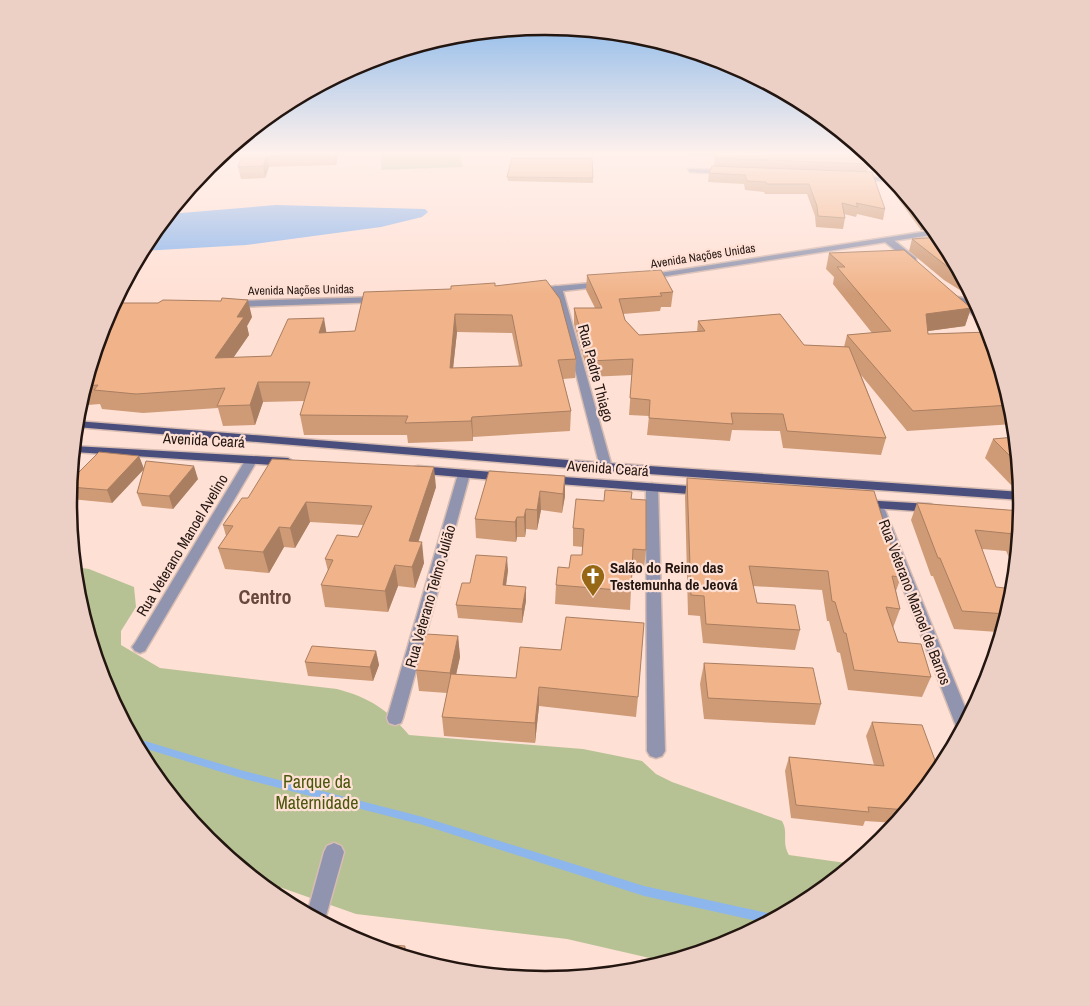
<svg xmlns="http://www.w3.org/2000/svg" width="1090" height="1006" viewBox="0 0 1090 1006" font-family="'Archivo Narrow',sans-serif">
  <rect width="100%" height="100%" fill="#ffe0d5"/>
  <g fill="#b6c294">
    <polygon points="381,153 459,153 463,167 381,170"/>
    <path d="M75,567l14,2 45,18 2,20 -15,24v14l39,23 177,21c33,9 50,20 72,46l174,14 30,6 29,6 14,13 16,8 110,39c7,12 -1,20 7,34l64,9 -43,36 -83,44 -60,18 -100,-23 -211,-25 -102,-36 -46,-38 -60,-72 -44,-83 -27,-89z"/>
  </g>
  <polygon fill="#8db6ed" points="276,205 425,209 428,212 422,217 381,227 246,245 142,251 149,238 169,214"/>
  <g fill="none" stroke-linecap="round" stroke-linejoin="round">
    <polygon fill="#8db6ed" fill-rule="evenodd" points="135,738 244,771 423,817 644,886 772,914 776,915 776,917 766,923 644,896 423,825 244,779 137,746 133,739"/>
    <g stroke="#d7bcb2" stroke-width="3">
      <g id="minor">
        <polygon points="688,169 725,170 728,172 725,174 690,172"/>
        <polygon points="855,177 891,177 894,181 857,180"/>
        <polygon points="885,238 891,238 916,258 916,262 910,262 885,242"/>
        <polygon points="555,286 562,288 612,467 610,470 606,471 600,467 554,288"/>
        <path d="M956,297c12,-1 26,16 30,27l-3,-1 -27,-22z"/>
        <polygon points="252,456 258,459 145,651 140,653 135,651 132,647 135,643 246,459"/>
        <polygon points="464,470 470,474 403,718 401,723 395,725 389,723 387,718 458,474"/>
        <polygon points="652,483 658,487 665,751 662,756 656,758 650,756 647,751 646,487"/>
        <polygon points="879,506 885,510 969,717 961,732 956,726 873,510"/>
        <polygon points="334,843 341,846 344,852 324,923 307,914 324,852 327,846"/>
      </g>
    </g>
    <g stroke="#d7bcb2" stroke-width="3">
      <g id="tertiary">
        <polygon points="935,230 938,234 647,279 643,277 647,275"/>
        <polygon points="603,282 606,282 606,286 536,294 532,291 536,288"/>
        <polygon points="379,297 382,298 382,302 234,307 230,304 234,301"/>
      </g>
    </g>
    <g stroke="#d7bcb2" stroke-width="3">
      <g id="primary">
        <polygon points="76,421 606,463 1021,492 1021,500 606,471 76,427"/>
        <polygon points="74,446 288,458 294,462 288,466 74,452"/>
        <polygon points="418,466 505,473 511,477 505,481 414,473 412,470 414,467"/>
        <polygon points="550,476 702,487 708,491 702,495 546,483 544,480 546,477"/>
        <polygon points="862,500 931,504 937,508 931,512 858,507 856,504 858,501"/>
      </g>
    </g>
    <use href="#minor" fill="#9094af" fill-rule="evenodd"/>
    <use href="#tertiary" fill="#9094af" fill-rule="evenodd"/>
    <use href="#primary" fill="#4a4e7d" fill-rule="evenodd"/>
  </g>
  <g fill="#cf9b77" fill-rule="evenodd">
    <polygon points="243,153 353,153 338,154 336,165 269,167 265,178 241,179 238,167"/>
    <polygon points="686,153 866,153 882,166 933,228 921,230 886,183 888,175 880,175 866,156 869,164 867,172 885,209 883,220 857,214 856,217 844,214 845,218 843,229 816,227 815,216 807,194 765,194 764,192 745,190 744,184 708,182 709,173 714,166 715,156 686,155"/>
    <polygon points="507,177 593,178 593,183 508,181"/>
    <polygon points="938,234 942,238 974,299 944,280 909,251 912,239 940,237 937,236"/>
    <polygon points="829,253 971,308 965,326 928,331 928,334 989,332 1013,410 1014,424 907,431 861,375 886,438 881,455 783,448 780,431 732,430 730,441 647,435 649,416 629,415 632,375 589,377 574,324 574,308 595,308 586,290 587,275 673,292 671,307 661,307 660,311 623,314 625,320 639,335 697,332 698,321 804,345 844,347 847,335 872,333 833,284 834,277 826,269"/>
    <path d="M495,286l81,73 -1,19 -12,1 8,32 -1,20 -97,6v4l-65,2 -1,-8h-103l-4,-20 4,-14 -41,1 -8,23 -32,1 -5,-18 -75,5 -41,-4 -2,-5 -12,1 -4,-9h-2l23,-76 12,-17 135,14 -5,9 2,9 -16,23 38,-2 55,-24 29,-1 96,-42zM457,332l55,1 7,33 -66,2z"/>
    <polygon points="1015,437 1020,484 1011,485 985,458 993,439"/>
    <polygon points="139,456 144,469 198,479 173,509 142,506 137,493 144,469 112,503 71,499 69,495 70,481"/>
    <polygon points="565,476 565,496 562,513 541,510 537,530 526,529 525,537 517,537 516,542 476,538 475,519"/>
    <polygon points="687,478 901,577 896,591 900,609 893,628 898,642 931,677 922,697 848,690 840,653 837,652 829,621 827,621 822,590 753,586 757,603 800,630 795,650 703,643 700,616 688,615 685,497"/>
    <polygon points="436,487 418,541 424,563 415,588 398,586 388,612 325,607 321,585 328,571 325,559 358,537 363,525 310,522 295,548 284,547 269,573 225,569 218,548 226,536 223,525 248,498"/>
    <polygon points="631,499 646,550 644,568 632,568 630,610 555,604 556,585 569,568 582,555 583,547 573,546 573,528 604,501"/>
    <polygon points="917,503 1021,511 1015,569 1014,568 1006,551 982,549 996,587 1013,596 1000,637 998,632 954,629 933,576 931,576 911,520"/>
    <polygon points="508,570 506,586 526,601 522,623 458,618 456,605 470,583"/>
    <polygon points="458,636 460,657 456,674 638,697 636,717 539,706 535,743 444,736 442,717 447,693 419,691 416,670"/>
    <polygon points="376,651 379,665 373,681 308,676 305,662"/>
    <polygon points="704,663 821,704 815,725 704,719 700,684"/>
    <polygon points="872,722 939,771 896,823 865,821 863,826 791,818 785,771 789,757 874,765 866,736"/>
  </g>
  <g fill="#a97e61">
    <polygon points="334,153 338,153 338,154 336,165"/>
    <polygon points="267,156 269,167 265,178 263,166"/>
    <polygon points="924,219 925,219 933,228 921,230"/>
    <polygon points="248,300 252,317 247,326 249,335 220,377 215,358 237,317"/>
    <polygon points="971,308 965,326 921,332 926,314"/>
    <polygon points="455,314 457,332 451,387 450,368"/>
    <polygon points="324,318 327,336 319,333"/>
    <polygon points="258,382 263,402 255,425 250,405"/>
    <polygon points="472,417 473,437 473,441 471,421"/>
    <polygon points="139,456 144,469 112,503 107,490"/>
    <polygon points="194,466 198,479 173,509 169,496"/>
    <polygon points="434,467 436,487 412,562 409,541"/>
    <polygon points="565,476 565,496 562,513 563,494"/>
    <polygon points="540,491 541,510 537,530 537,510"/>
    <polygon points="306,502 310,522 295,548 290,528"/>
    <polygon points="526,509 526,529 525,537 524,517"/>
    <polygon points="517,517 517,537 516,542 515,522"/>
    <polygon points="279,527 284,547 269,573 263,552"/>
    <polygon points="422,542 424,563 415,588 412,567"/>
    <polygon points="507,557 508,570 504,599 503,585"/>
    <polygon points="395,565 398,586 388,612 385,591"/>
    <polygon points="526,587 526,601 522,623 522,609"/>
    <polygon points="458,636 460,657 452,693 450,673"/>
    <polygon points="376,651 379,665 373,681 370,667"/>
    <polygon points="539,687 539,706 535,743 535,723"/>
    <polygon points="280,887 286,901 285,902 277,897"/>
    <polygon points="405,946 407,957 403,956"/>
  </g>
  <g fill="#f1b48a" stroke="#a97e61" fill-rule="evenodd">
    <polygon points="243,153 334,153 267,156 263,166 238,167"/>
    <polygon points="717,153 865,153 869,164 714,158"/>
    <polygon points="512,158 592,158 593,178 507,177"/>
    <polygon points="712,166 872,172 885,209 856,203 858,207 842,203 845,218 818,216 817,206 809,184 767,184 766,182 747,181 745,175 709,173"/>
    <polygon points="902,190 925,219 924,219"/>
    <polygon points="940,237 942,238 962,276 948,267 912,239"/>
    <polygon points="904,250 971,308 926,314 928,334 989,332 1011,405 913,411 847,335 891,331 837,267 845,267 829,253"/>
    <polygon points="661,270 673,292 660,293 662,296 619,299 625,320 639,335 705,331 698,321 780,314 804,345 849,347 886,438 787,431 783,414 731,413 733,424 649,418 650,400 630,398 633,359 589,361 574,308 602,308 587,275"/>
    <path d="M546,280l14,19 16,60 -18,1 13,51 -99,6 -1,4 -66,2 3,-7 -108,-1 10,-33h-52l-8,23 -33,1 8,-18 -89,6 -42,-4 4,-5 -13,1 20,-66 9,-17h44l5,-3 58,1 1,-3 26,2 -11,17h7l-29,41 56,-2 17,-37 36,-1 -5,15 36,-2 9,-39 87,-3v-3l44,-3v3zM455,314l57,1 10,51 -72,2z"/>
    <polygon points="1015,437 1018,464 993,439"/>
    <polygon points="99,452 139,456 107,490 70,487 70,481"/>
    <polygon points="272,459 434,467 409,541 422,542 412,567 395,565 385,591 321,585 333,560 325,559 337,535 358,537 372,506 306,502 290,528 279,527 263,552 218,548 233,526 223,525 242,498 248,498"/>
    <polygon points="146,461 194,466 169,496 137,493"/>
    <polygon points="489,471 565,476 563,494 540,491 537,510 526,509 524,517 517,517 515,522 475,519"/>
    <polygon points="687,478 874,491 901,577 892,576 900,609 886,607 898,642 921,644 931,677 854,670 846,633 844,633 835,602 832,601 828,571 749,566 757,603 795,605 800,630 706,624 704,596 691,595"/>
    <polygon points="605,490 632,492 631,499 646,500 646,550 633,549 631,591 556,585 558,567 569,568 571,555 582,555 584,529 573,528 576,499 604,501"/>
    <polygon points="917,503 1021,511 1018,541 1014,534 975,530 996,587 1013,589 1013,596 1007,614 962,611 940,558 938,558"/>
    <polygon points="476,555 507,557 503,585 526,587 522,609 456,605 462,583 470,583"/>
    <polygon points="566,617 644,623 638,697 539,687 535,723 442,717 451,674 516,678 520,647 561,650"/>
    <polygon points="426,634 458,636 450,673 416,670"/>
    <polygon points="312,646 376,651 370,667 305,662"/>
    <polygon points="704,663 813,668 821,704 708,698"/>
    <polygon points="872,722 922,725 939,771 907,810 868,807 869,812 796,805 789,757 884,766"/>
    <polygon points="265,887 280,887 277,897"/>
    <polygon points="362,943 405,946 403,956"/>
  </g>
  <linearGradient id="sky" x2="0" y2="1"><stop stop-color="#83b5ea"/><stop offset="0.52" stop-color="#fff1ec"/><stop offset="1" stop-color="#fff1ec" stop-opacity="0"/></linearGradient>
  <rect width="1090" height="294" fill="url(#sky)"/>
  <defs>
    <g id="church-pin" transform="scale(1.25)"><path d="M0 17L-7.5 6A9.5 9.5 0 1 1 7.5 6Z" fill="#966816" stroke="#ffe0d5"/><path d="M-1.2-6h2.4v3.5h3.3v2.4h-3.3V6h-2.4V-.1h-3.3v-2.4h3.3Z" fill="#fff"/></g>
  </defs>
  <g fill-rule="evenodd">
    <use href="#church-pin" x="593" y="576"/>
  </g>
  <g text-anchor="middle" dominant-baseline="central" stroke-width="4.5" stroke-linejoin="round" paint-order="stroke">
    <g font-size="12" fill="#231611" stroke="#ffe0d5">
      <text transform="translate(703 256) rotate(-9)">Avenida Nações Unidas</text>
      <text transform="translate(301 290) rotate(-1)">Avenida Nações Unidas</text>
    </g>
    <g font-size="15" fill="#231611" stroke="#ffe0d5">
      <text transform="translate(596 373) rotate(75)">Rua Padre Thiago</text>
      <text transform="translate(204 440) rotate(3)">Avenida Ceará</text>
      <text transform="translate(608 468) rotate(4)">Avenida Ceará</text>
      <text transform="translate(182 545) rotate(-59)">Rua Veterano Manoel Avelino</text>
      <text transform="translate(430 596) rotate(-74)">Rua Veterano Telmo Julião</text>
      <text transform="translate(915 602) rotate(69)">Rua Veterano Manoel de Barros</text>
    </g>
    <g font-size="15" font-weight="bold" fill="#231611" stroke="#ffe0d5" text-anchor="start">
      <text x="610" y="567">Salão do Reino das<tspan x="610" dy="17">Testemunha de Jeová</tspan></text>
    </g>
    <g font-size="18" fill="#4a580d" stroke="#ffe0d5">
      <text x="317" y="781">Parque da<tspan x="317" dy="21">Maternidade</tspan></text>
    </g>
    <g font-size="20" font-weight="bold" fill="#68483d" stroke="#ffe0d5">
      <text x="265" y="596">Centro</text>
    </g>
  </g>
  <path d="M0 0H1090V1006H0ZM77 503a468 468 0 1 1 936 0a468 468 0 1 1-936 0Z" fill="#edd0c5" fill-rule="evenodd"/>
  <path fill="none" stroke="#231611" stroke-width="2.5" d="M77 503a468 468 0 1 1 936 0a468 468 0 1 1-936 0Z"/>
</svg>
